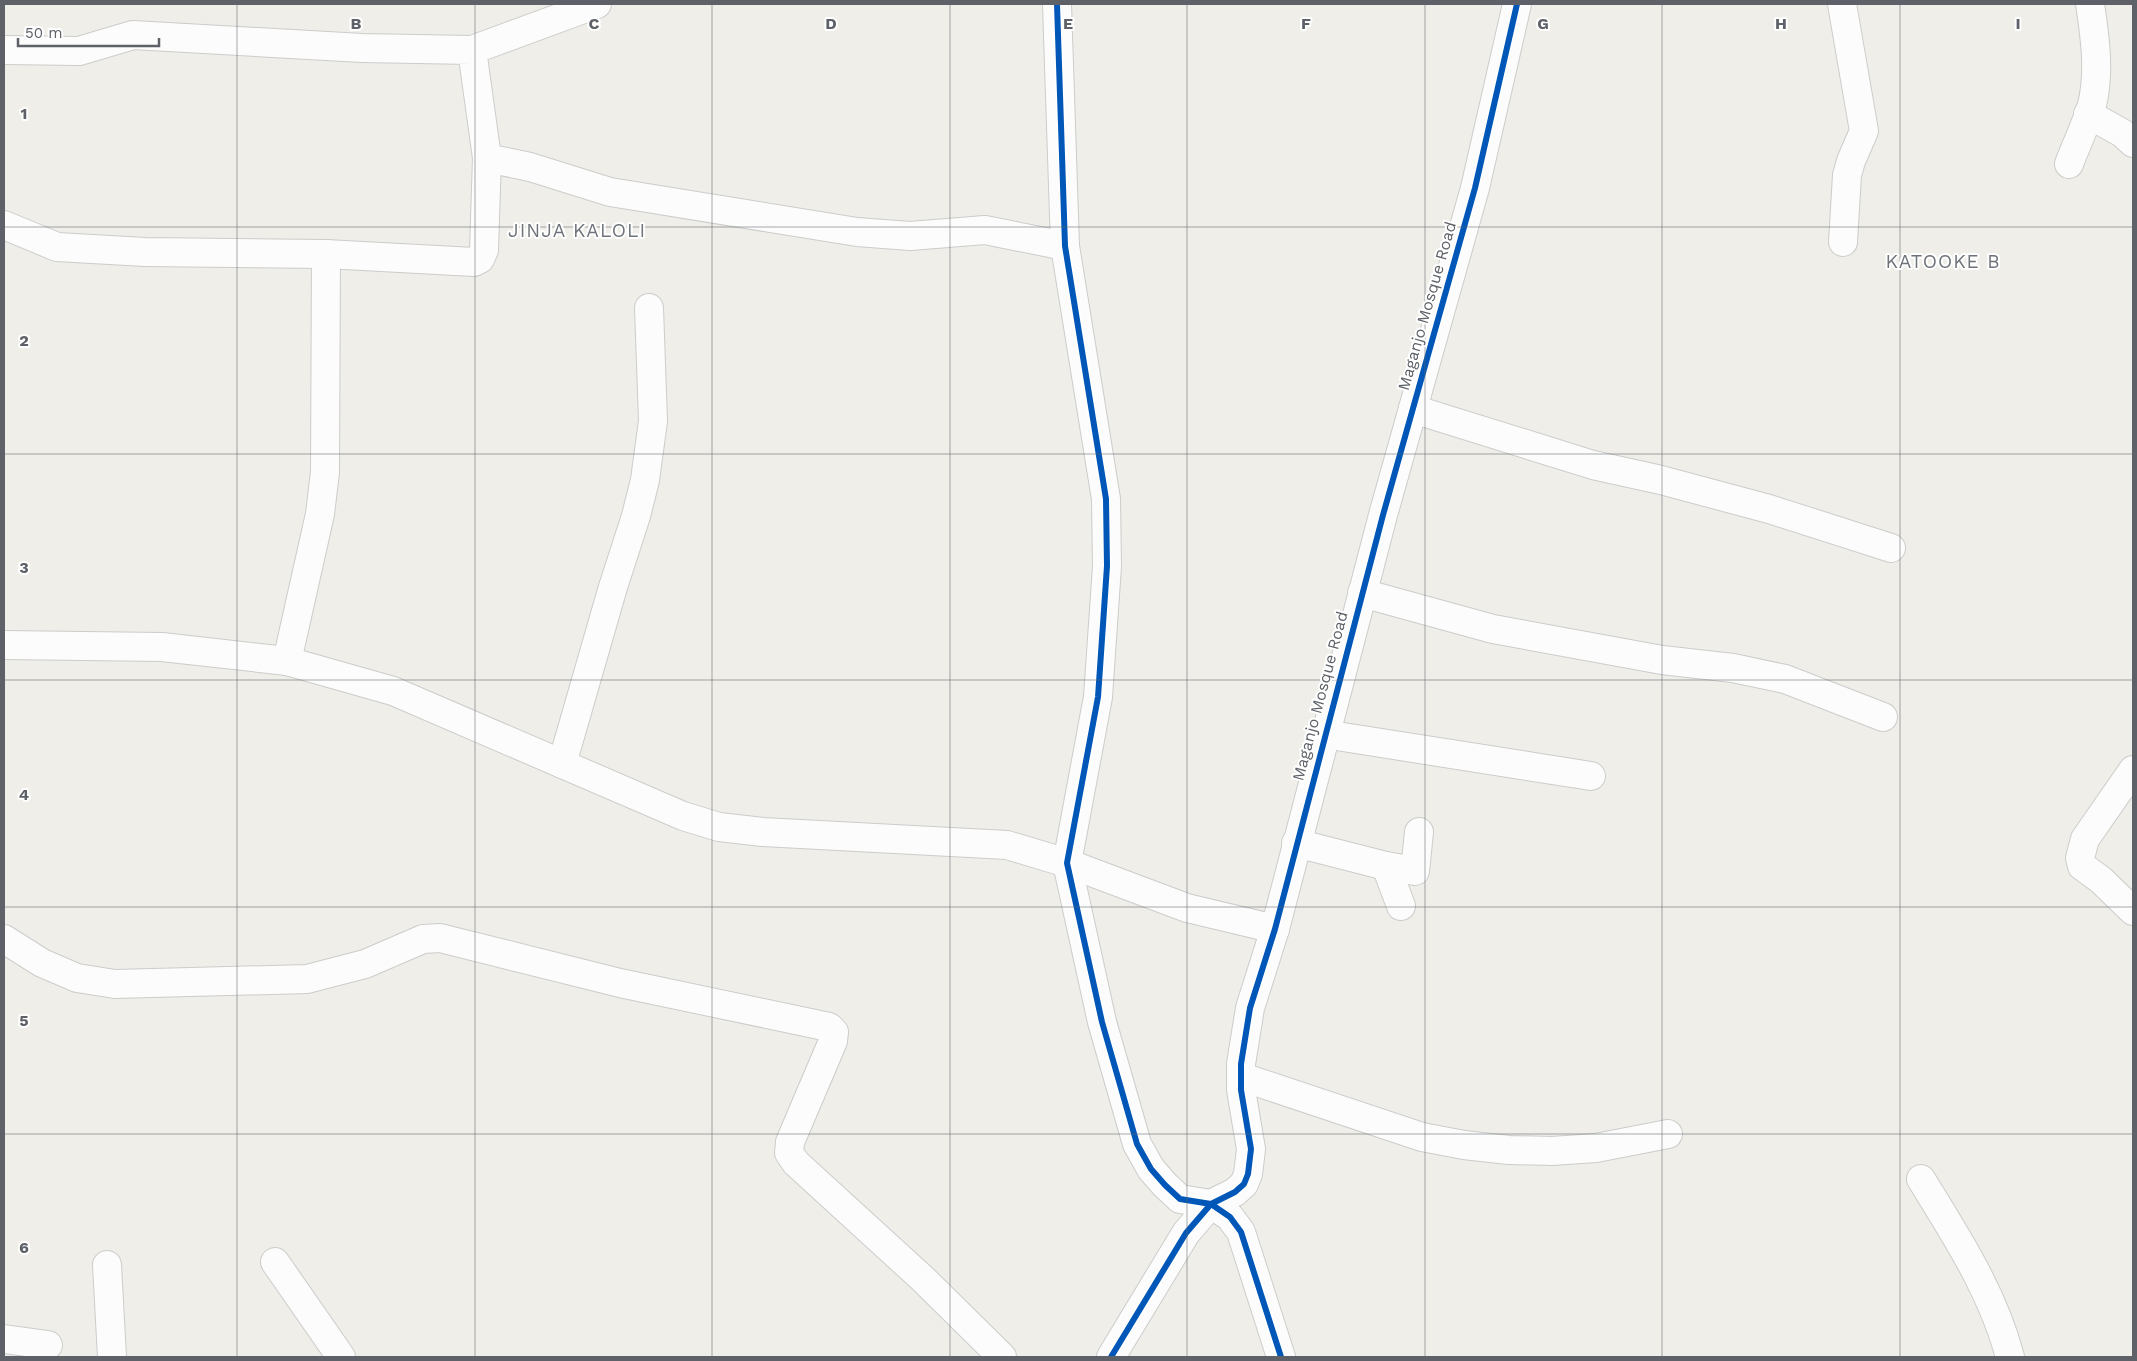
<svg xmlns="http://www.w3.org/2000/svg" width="2137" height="1361" viewBox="0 0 2137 1361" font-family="'Work Sans',sans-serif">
  <rect width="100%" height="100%" fill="#efeee9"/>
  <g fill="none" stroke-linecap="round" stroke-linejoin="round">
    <g stroke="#cccccb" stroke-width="30">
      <g id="minor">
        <polyline points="1057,4 1065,246 1106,499 1107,566 1098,697 1067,863 1102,1022 1137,1144 1151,1169 1165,1185 1180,1199 1211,1204 1230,1217 1241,1232 1281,1357"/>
        <polyline points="1842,4 1864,131 1851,161 1847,175 1843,242"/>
        <polyline points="4,50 79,51 133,35 362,48 472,50 487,158 530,167 610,192 857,232 910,236 985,230 1065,246"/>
        <polyline points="472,50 597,4"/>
        <polyline points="2088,114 2122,133 2133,143"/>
        <path d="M2069,164c7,-19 17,-39 23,-59 8,-33 3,-68 -2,-101"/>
        <polyline points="4,225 57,247 145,252 326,254 474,262 480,259 484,250 487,158"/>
        <polyline points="1413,409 1593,465 1661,480 1769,509 1891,548"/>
        <polyline points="1362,593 1493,629 1662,660 1733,668 1785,679 1883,717"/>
        <polyline points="4,645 162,647 287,661 393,691 683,816 719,827 763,832 1007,845 1067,863 1187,908 1275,929"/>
        <polyline points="287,661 320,514 325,472 326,254"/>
        <polyline points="1324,734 1591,776"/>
        <polyline points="562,764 613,587 636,516 645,480 653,421 649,308"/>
        <polyline points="2133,770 2085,839 2080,858 2082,866 2101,880 2133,911"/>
        <polyline points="1296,843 1386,866 1415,871 1419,832"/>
        <polyline points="1386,866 1401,906"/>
        <polyline points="4,939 42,963 77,978 115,984 307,979 365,964 423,939 440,938 620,983 829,1027 834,1032 833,1041 790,1142 789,1153 796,1163 923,1279 1002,1357"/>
        <polyline points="1242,1077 1422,1137 1464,1145 1509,1150 1552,1151 1596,1148 1668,1134"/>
        <path d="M1921,1179c35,57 72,113 89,178"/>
        <polyline points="275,1262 341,1357"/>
        <polyline points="107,1265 112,1357"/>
        <polyline points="4,1339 48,1345"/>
        <polyline points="1111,1357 1186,1233 1211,1204 1235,1192 1244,1184 1248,1174 1251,1149 1241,1090 1241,1064 1250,1008 1275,929 1383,515 1475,188 1517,4"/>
      </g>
    </g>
    <use href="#minor" stroke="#fdfcfc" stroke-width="28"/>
    <g stroke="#fff" stroke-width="9">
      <g id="cycleway">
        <polyline points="1057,4 1065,246 1106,499 1107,566 1098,697 1067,863 1102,1022 1137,1144 1151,1169 1165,1185 1180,1199 1211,1204 1230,1217 1241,1232 1281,1357"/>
        <polyline points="1111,1357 1186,1233 1211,1204 1235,1192 1244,1184 1248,1174 1251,1149 1241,1090 1241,1064 1250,1008 1275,929 1383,515 1475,188 1517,4"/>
      </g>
    </g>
    <use href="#cycleway" stroke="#0057b8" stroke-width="6"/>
  </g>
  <path fill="none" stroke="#5e6268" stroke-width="1" stroke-opacity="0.55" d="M237,4v1353M475,4v1353M712,4v1353M950,4v1353M1187,4v1353M1425,4v1353M1662,4v1353M1900,4v1353M4,227h2129M4,454h2129M4,680h2129M4,907h2129M4,1134h2129"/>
  <g text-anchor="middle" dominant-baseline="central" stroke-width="4" stroke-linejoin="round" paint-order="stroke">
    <g font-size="16" fill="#5e6268" stroke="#fff">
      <text transform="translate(1427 306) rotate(-74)">Maganjo Mosque Road</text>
      <text transform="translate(1320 696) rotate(-75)">Maganjo Mosque Road</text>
    </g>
    <g font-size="19" letter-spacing="1" fill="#6f747a" stroke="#fff">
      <text x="577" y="230">JINJA KALOLI</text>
      <text x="1943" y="261">KATOOKE B</text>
    </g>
  </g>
  <g font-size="16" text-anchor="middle" font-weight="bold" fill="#5e6268" stroke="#fff" stroke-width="4" stroke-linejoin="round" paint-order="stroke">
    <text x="356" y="29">B</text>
    <text x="594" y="29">C</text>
    <text x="831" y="29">D</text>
    <text x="1068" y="29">E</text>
    <text x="1306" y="29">F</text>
    <text x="1543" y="29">G</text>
    <text x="1781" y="29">H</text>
    <text x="2018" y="29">I</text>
    <text x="24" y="119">1</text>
    <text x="24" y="346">2</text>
    <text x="24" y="573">3</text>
    <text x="24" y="800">4</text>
    <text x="24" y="1026">5</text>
    <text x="24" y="1253">6</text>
  </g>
  <rect width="2137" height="1361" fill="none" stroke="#5e6268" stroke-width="10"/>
  <path d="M18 38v8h141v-8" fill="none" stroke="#5e6268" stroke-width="2.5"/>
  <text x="25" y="38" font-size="15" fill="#5e6268" stroke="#ffffff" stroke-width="4" paint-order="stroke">50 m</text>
</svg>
